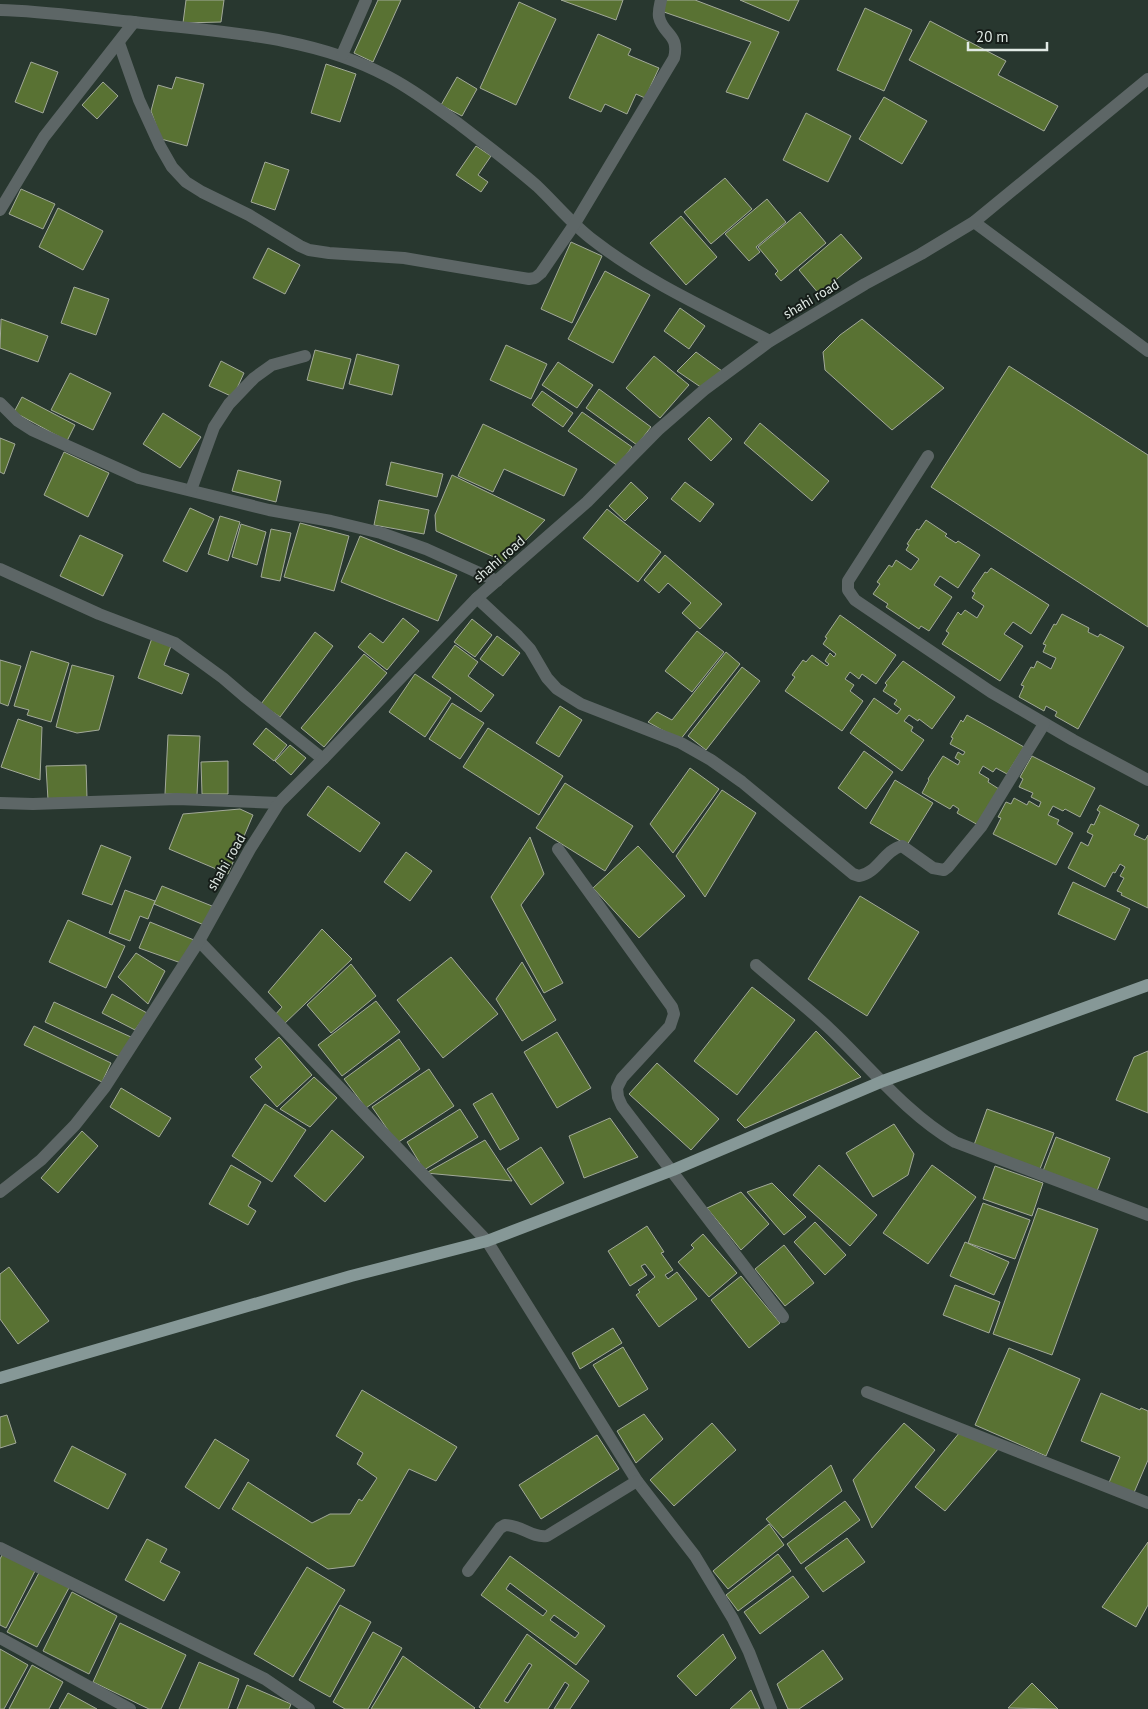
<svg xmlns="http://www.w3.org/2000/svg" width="1148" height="1709" viewBox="0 0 1148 1709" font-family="'PT Sans',sans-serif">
  <rect width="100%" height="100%" fill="#28372f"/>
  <g fill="#597233" stroke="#a2a999" fill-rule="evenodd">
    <polygon points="186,0 224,0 221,22 183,23"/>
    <polygon points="378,0 401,0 373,62 354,53"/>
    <polygon points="561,0 623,0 616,20"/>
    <polygon points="666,0 695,0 779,32 748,99 726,92 751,42 661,11"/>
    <polygon points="740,0 799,0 789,21"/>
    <polygon points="519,2 556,19 516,105 480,88"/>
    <polygon points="865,8 912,30 884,91 837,70"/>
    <polygon points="930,21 1006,61 998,75 1058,106 1044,131 909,60"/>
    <polygon points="598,34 631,49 628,55 659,68 645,98 636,94 627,114 605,104 601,112 569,98"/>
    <polygon points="31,62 58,72 43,113 15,102"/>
    <polygon points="326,64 356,74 340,122 311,113"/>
    <polygon points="176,77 204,84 187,146 161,139 151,111 158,85 172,89"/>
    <polygon points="457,77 477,89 462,116 441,105"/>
    <polygon points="103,82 118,96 97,119 82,105"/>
    <polygon points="884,97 927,121 902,164 859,139"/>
    <polygon points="806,113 851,136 828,182 783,160"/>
    <polygon points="476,146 491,156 478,175 488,182 481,192 456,175"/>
    <polygon points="265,162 289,170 275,210 251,202"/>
    <polygon points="725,178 752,209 711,244 684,212"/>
    <polygon points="21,189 55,204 43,229 9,214"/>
    <polygon points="767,199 786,222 756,247 760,252 749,261 725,234"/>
    <polygon points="58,208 103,231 83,270 39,247"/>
    <polygon points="800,212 826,243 781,281 775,274 778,271 758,247"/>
    <polygon points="681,216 717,257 686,285 650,243"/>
    <polygon points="841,234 862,258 819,294 799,270"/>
    <polygon points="571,242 602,256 572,323 541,309"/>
    <polygon points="268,248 300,265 285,294 253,278"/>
    <polygon points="605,271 650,295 613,363 568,339"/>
    <polygon points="74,287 109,299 96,335 61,323"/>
    <polygon points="680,308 705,326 689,349 664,331"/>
    <polygon points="1,319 48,336 38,362 0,348"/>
    <polygon points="862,319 944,388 892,430 825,370 823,352 840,335"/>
    <polygon points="506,345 547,364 531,399 490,380"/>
    <polygon points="315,350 351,359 343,389 307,380"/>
    <polygon points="696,352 722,371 702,388 677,371"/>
    <polygon points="357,354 399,365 392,395 349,384"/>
    <polygon points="654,356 689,385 660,418 626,388"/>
    <polygon points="221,361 244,373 233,397 209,386"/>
    <polygon points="558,362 593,385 577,408 542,385"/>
    <polygon points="1009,366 1148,455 1148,627 931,487"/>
    <polygon points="70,373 111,393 93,430 51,410"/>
    <polygon points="599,389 651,427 637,445 586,408"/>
    <polygon points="542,391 573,413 563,427 532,405"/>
    <polygon points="22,397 75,425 67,441 14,412"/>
    <polygon points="582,412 632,447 618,466 568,431"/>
    <polygon points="163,413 201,437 180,468 143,444"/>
    <polygon points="709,417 732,439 711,461 688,439"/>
    <polygon points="760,423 829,481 812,501 744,443"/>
    <polygon points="483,424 577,469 564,496 504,469 493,492 458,476"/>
    <polygon points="0,438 15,444 4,474 0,472"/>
    <polygon points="64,452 109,473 88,517 44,495"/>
    <polygon points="391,462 443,474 437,497 386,485"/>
    <polygon points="238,470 281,481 276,502 232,491"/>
    <polygon points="452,475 545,520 505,562 436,531 435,515"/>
    <polygon points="631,482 648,498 625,521 609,506"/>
    <polygon points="685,482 714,504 700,522 671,499"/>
    <polygon points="379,500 429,510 424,534 374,525"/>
    <polygon points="190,508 214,519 187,572 163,561"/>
    <polygon points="607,509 661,552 638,582 583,538"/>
    <polygon points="220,516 240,522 228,561 208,554"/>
    <polygon points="926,520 947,534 945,536 956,543 958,541 980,555 958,588 940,576 934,585 952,597 929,631 921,626 919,629 886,607 888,604 873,594 880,584 877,582 889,565 892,567 896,560 911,570 919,559 906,550 909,545 907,544 917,529 919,530"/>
    <polygon points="300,523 349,536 334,591 284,577"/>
    <polygon points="241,524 266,532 257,565 232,557"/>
    <polygon points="271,529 291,533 280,581 261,577"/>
    <polygon points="80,535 123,555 103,596 60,576"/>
    <polygon points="360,536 457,575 438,621 341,582"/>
    <polygon points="665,555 722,604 700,629 682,613 691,603 668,583 659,593 644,580"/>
    <polygon points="991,568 1049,605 1031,634 1013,622 1004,634 1023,646 1000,681 942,644 949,633 946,631 958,612 961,615 965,610 977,618 984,606 972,598 975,593 972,591 985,572 987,573"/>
    <polygon points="1062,614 1089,628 1088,632 1098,637 1100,634 1124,647 1078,729 1055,716 1057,712 1046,706 1044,711 1019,697 1024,686 1021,685 1031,667 1034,668 1037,661 1051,669 1056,658 1043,652 1046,645 1043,644 1054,624 1056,625"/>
    <polygon points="840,615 896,655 876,684 862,674 859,679 850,672 845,679 854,685 850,691 863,701 842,731 785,691 795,677 792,675 803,660 806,662 812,655 827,666 829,664 825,661 830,653 834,657 836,654 823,644 827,638 825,637"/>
    <polygon points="403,618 419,631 387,670 358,647 370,633 383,643"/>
    <polygon points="472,619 492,635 475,657 454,642"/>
    <polygon points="697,631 724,652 692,692 665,671"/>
    <polygon points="315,632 333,646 280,717 261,704"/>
    <polygon points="497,636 520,653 503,676 480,659"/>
    <polygon points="152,638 171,646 164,665 189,674 182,694 138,678"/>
    <polygon points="455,645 478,662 468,676 494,695 481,712 432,677"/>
    <polygon points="31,651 69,663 51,722 27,715 29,710 14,706"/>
    <polygon points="726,652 740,664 680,740 648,722 657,712 672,720"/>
    <polygon points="364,654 387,673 324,747 301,728"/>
    <polygon points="0,660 21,666 8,706 0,703"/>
    <polygon points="903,661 955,697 932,729 919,719 918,721 909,715 904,721 913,727 911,731 924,740 902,771 850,733 874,698 897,714 901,709 894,704 897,700 883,691 887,685 885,683"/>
    <polygon points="72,665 114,676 99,730 77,733 56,727"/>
    <polygon points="742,667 760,681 706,750 688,736"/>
    <polygon points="415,674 451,698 425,737 389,712"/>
    <polygon points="452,703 484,723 460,759 429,739"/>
    <polygon points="560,706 582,720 559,757 536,743"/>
    <polygon points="967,715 1024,747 1007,774 996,768 993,772 983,766 979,773 989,779 988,782 999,789 978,825 957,813 959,809 953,805 950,809 922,793 929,780 928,779 943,756 958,765 960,761 955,758 958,752 963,755 965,752 950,744 953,738 951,737 961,720 963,722"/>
    <polygon points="18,719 42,727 40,780 1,767"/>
    <polygon points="266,728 287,745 274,761 253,744"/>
    <polygon points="488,728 563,776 539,815 463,767"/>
    <polygon points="168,735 200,736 197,795 165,794"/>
    <polygon points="290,745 306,758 291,775 275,761"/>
    <polygon points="864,751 893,772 866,809 838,788"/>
    <polygon points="1032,756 1095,788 1080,817 1065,809 1063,811 1053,806 1048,815 1059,820 1057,824 1073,833 1056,865 993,834 1001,818 998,817 1006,802 1011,804 1014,798 1027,805 1029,801 1039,807 1041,802 1031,797 1033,793 1019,787 1023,779 1020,777"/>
    <polygon points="228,761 228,794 202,794 201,762"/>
    <polygon points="86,765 87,798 48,800 46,766"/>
    <polygon points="690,768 719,789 673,853 650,824"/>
    <polygon points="895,780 933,803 907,845 870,823"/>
    <polygon points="565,783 633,826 605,871 536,828"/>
    <polygon points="328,786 380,823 360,852 307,815"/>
    <polygon points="722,790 756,813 705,897 676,856"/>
    <polygon points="1100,805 1139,825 1134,835 1145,840 1148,835 1148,908 1121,895 1122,893 1117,891 1124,878 1120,876 1125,867 1120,864 1115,873 1113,872 1105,887 1068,868 1081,842 1088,846 1093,835 1087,832 1091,824 1094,825 1100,812 1097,810"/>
    <polygon points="240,809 253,815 228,874 169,849 183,814"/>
    <polygon points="530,837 544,874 521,905 563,983 544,993 491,897"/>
    <polygon points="101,845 131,857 112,905 82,894"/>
    <polygon points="638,846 685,896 639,938 593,888"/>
    <polygon points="406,852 432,871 410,901 384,882"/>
    <polygon points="1073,882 1130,909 1115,940 1058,914"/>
    <polygon points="162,886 212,906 204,925 154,904"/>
    <polygon points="125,890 155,901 148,919 140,916 130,941 109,933"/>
    <polygon points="860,896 919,932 867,1016 808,979"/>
    <polygon points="68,920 125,946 106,988 49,962"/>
    <polygon points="150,922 194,940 181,963 139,948"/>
    <polygon points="322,929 352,959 283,1025 274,1016 282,1007 268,992"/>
    <polygon points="136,953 165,971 148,1004 118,977"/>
    <polygon points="451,957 498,1014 443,1058 397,1000"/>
    <polygon points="522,962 556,1020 522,1041 496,999"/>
    <polygon points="351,964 376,996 331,1033 307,1005"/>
    <polygon points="752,987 795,1020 737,1095 694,1061"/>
    <polygon points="112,994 147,1013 135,1030 102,1013"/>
    <polygon points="376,1001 400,1032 342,1076 318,1045"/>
    <polygon points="54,1002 131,1037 122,1058 45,1022"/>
    <polygon points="34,1026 111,1063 102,1082 24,1045"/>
    <polygon points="816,1031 861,1077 745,1128 737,1120"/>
    <polygon points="557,1032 591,1088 557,1108 524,1052"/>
    <polygon points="279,1037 312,1075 277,1107 250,1077 262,1067 255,1059"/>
    <polygon points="399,1039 420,1069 366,1108 344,1079"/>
    <polygon points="1148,1051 1148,1113 1116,1100 1134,1057"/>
    <polygon points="657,1063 719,1119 691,1150 629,1094"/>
    <polygon points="429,1069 454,1106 397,1143 372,1107"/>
    <polygon points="314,1077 337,1098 310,1127 280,1109"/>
    <polygon points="121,1088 171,1118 159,1137 110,1107"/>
    <polygon points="492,1093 519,1139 500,1150 473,1104"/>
    <polygon points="265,1104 306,1130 272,1182 232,1156"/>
    <polygon points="460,1109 478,1137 424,1170 407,1142"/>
    <polygon points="987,1109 1054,1133 1040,1169 974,1145"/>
    <polygon points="610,1118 638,1157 584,1178 569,1136"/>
    <polygon points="894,1124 914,1154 908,1175 873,1197 846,1153"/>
    <polygon points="332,1130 364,1157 325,1202 294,1176"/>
    <polygon points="82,1131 98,1146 58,1193 41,1178"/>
    <polygon points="1056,1137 1110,1158 1097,1191 1043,1171"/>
    <polygon points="485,1140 512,1181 426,1173"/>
    <polygon points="541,1147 564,1183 531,1205 507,1169"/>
    <polygon points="231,1165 261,1182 248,1206 256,1211 248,1225 209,1204"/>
    <polygon points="819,1165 877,1215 850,1246 793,1195"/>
    <polygon points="932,1165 976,1197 928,1264 883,1233"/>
    <polygon points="995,1166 1043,1183 1032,1216 983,1199"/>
    <polygon points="772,1183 806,1217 784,1235 747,1192"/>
    <polygon points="741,1192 769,1224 741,1250 707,1208"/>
    <polygon points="983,1203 1030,1220 1015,1259 968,1243"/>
    <polygon points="1038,1208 1098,1229 1052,1355 993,1334"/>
    <polygon points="815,1222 846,1255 825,1275 794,1242"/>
    <polygon points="647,1226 664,1252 661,1253 673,1270 665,1275 668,1279 677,1272 697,1299 659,1327 636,1295 640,1292 638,1290 655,1277 645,1264 641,1266 647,1275 630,1286 608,1251"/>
    <polygon points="703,1234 737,1273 709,1297 678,1262 694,1248 691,1245"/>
    <polygon points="965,1242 1009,1262 994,1295 950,1276"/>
    <polygon points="784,1245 814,1283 785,1306 755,1269"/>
    <polygon points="9,1267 49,1321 18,1344 0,1319 0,1274"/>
    <polygon points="741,1276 780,1323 749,1348 711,1300"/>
    <polygon points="955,1285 1000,1302 989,1333 943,1315"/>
    <polygon points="613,1328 622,1343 580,1369 572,1353"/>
    <polygon points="623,1347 648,1389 619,1407 593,1365"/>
    <polygon points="1009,1348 1080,1379 1046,1456 975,1425"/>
    <polygon points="362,1390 457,1447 436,1481 409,1469 354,1566 328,1569 232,1509 248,1482 312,1523 330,1514 350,1514 359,1499 362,1501 377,1478 357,1464 363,1453 336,1436"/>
    <polygon points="1101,1393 1140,1410 1141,1408 1148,1411 1148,1460 1133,1495 1108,1485 1120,1457 1081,1441"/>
    <polygon points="644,1414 663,1439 636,1463 617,1431"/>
    <polygon points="7,1415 16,1443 0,1448 0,1417"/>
    <polygon points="712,1423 736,1450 674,1506 650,1480"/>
    <polygon points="904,1423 935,1450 872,1528 853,1480"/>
    <polygon points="960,1432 999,1448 945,1511 915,1487"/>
    <polygon points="597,1435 619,1469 541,1519 519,1485"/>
    <polygon points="215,1439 249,1460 219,1509 185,1487"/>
    <polygon points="72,1446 126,1474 108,1509 54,1481"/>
    <polygon points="831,1465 842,1491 783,1538 766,1519"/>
    <polygon points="845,1501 860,1520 801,1564 787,1544"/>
    <polygon points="769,1524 784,1545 728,1589 713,1571"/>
    <polygon points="847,1538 865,1562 823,1592 805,1568"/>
    <polygon points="147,1539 167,1549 160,1562 180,1572 164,1601 125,1580"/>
    <polygon points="1148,1542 1148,1605 1136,1627 1102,1607"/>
    <polygon points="4,1551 37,1567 6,1628 0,1625 0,1559"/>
    <polygon points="778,1554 791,1571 738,1611 726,1595"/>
    <path d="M510,1556l95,70 -29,39 -95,-70zM510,1583l37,28 -4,5 -37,-27zM554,1615l25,18 -4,5 -25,-18z"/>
    <polygon points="307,1567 345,1590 293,1677 254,1654"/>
    <polygon points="40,1571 70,1586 37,1647 7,1632"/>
    <polygon points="793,1576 809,1597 760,1634 744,1612"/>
    <polygon points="72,1592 117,1616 89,1674 43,1651"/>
    <polygon points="340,1605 371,1622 330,1697 299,1680"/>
    <polygon points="120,1623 186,1655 161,1709 149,1709 93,1682"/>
    <polygon points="373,1632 402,1648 368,1709 345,1709 333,1702"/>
    <path d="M527,1634l62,47 -19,28h-16l15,-24 -4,-3 -17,27h-66l-3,-2zM529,1663l3,2 -24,38 -4,-2z"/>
    <polygon points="723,1634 736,1658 696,1696 677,1676"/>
    <polygon points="0,1649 28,1665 4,1709 0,1709"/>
    <polygon points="823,1650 843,1679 799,1709 788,1709 777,1684"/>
    <polygon points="403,1656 475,1708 474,1709 371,1709"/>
    <polygon points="199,1662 239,1679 228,1709 179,1709"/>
    <polygon points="32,1665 63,1682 49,1709 9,1709"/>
    <polygon points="1032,1683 1058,1709 1008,1708"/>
    <polygon points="247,1685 291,1704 289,1709 237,1709"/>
    <polygon points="751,1690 760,1709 730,1709"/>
    <polygon points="68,1693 97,1709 59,1709"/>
  </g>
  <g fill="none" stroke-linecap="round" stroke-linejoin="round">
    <g stroke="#5d6666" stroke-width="12">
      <path d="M0,10c45,1 89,8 134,12 84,10 177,13 253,54 25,13 49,31 72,48 26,20 53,40 78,62 19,18 35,38 56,54 54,42 117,70 177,101"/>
      <path d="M119,43l20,57 21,46 12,21 14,15 16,10 47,23 51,31 9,4 20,3 75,5 125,21 6,-1 6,-5 33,-48 100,-167c6,-24 -11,-23 -15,-41 -1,-6 1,-12 2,-17"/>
      <polyline points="342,55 366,0"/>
      <polyline points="0,210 44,137 134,22"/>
      <polyline points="974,222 1148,351"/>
      <polyline points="0,403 18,421 32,430 139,478 269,510 331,521 381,533 426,549 497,581"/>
      <polyline points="928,456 848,581 848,590 855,600 991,692 1073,740 1148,780"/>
      <polyline points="191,490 214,427 229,404 254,378 272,365 305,356"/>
      <polyline points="0,569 99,614 175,643 223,678 244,696 323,759"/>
      <path d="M477,598l41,38 12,13 17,29 10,11 24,15 100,39 30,17 31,22 111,92 6,2c19,-3 25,-26 43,-30l31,22 11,2 4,-3 33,-40 63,-103"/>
      <polyline points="0,803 33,804 177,799 279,803"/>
      <polyline points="558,849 672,1007 674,1014 670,1026 622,1078 617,1088 618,1097 622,1106 783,1317"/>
      <polyline points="199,941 487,1241 637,1481 695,1556 733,1619 749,1652 771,1709"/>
      <path d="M756,965c25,22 51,42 75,65 40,38 76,84 124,112l193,73"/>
      <polyline points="0,1192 41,1160 75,1125 105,1087 199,941 250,849 279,803 323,759 477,598 587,502 658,430 704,390 770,341 865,284 921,254 974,222 1148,79"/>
      <polyline points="867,1392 1148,1503"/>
      <polyline points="0,1548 265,1679 309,1709"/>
      <path d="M468,1571l32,-43 5,-3c17,0 26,13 42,11l90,-55"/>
      <polyline points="0,1638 130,1709"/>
    </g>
    <polyline stroke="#869897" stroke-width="12" points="0,1378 351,1276 487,1241 673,1170 883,1081 1148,985"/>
  </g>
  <g text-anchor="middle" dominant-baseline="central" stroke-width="4" stroke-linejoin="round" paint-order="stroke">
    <g font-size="14" fill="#e1eae5" stroke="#161d19">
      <text transform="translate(811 299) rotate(-31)">shahi road</text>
      <text transform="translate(499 559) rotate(-41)">shahi road</text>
      <text transform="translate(226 862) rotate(-60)">shahi road</text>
    </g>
  </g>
  <path d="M968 42v8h79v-8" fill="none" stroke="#e1eae5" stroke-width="2.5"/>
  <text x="976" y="42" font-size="15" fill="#e1eae5" stroke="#161d19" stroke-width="4" paint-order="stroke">20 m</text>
</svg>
